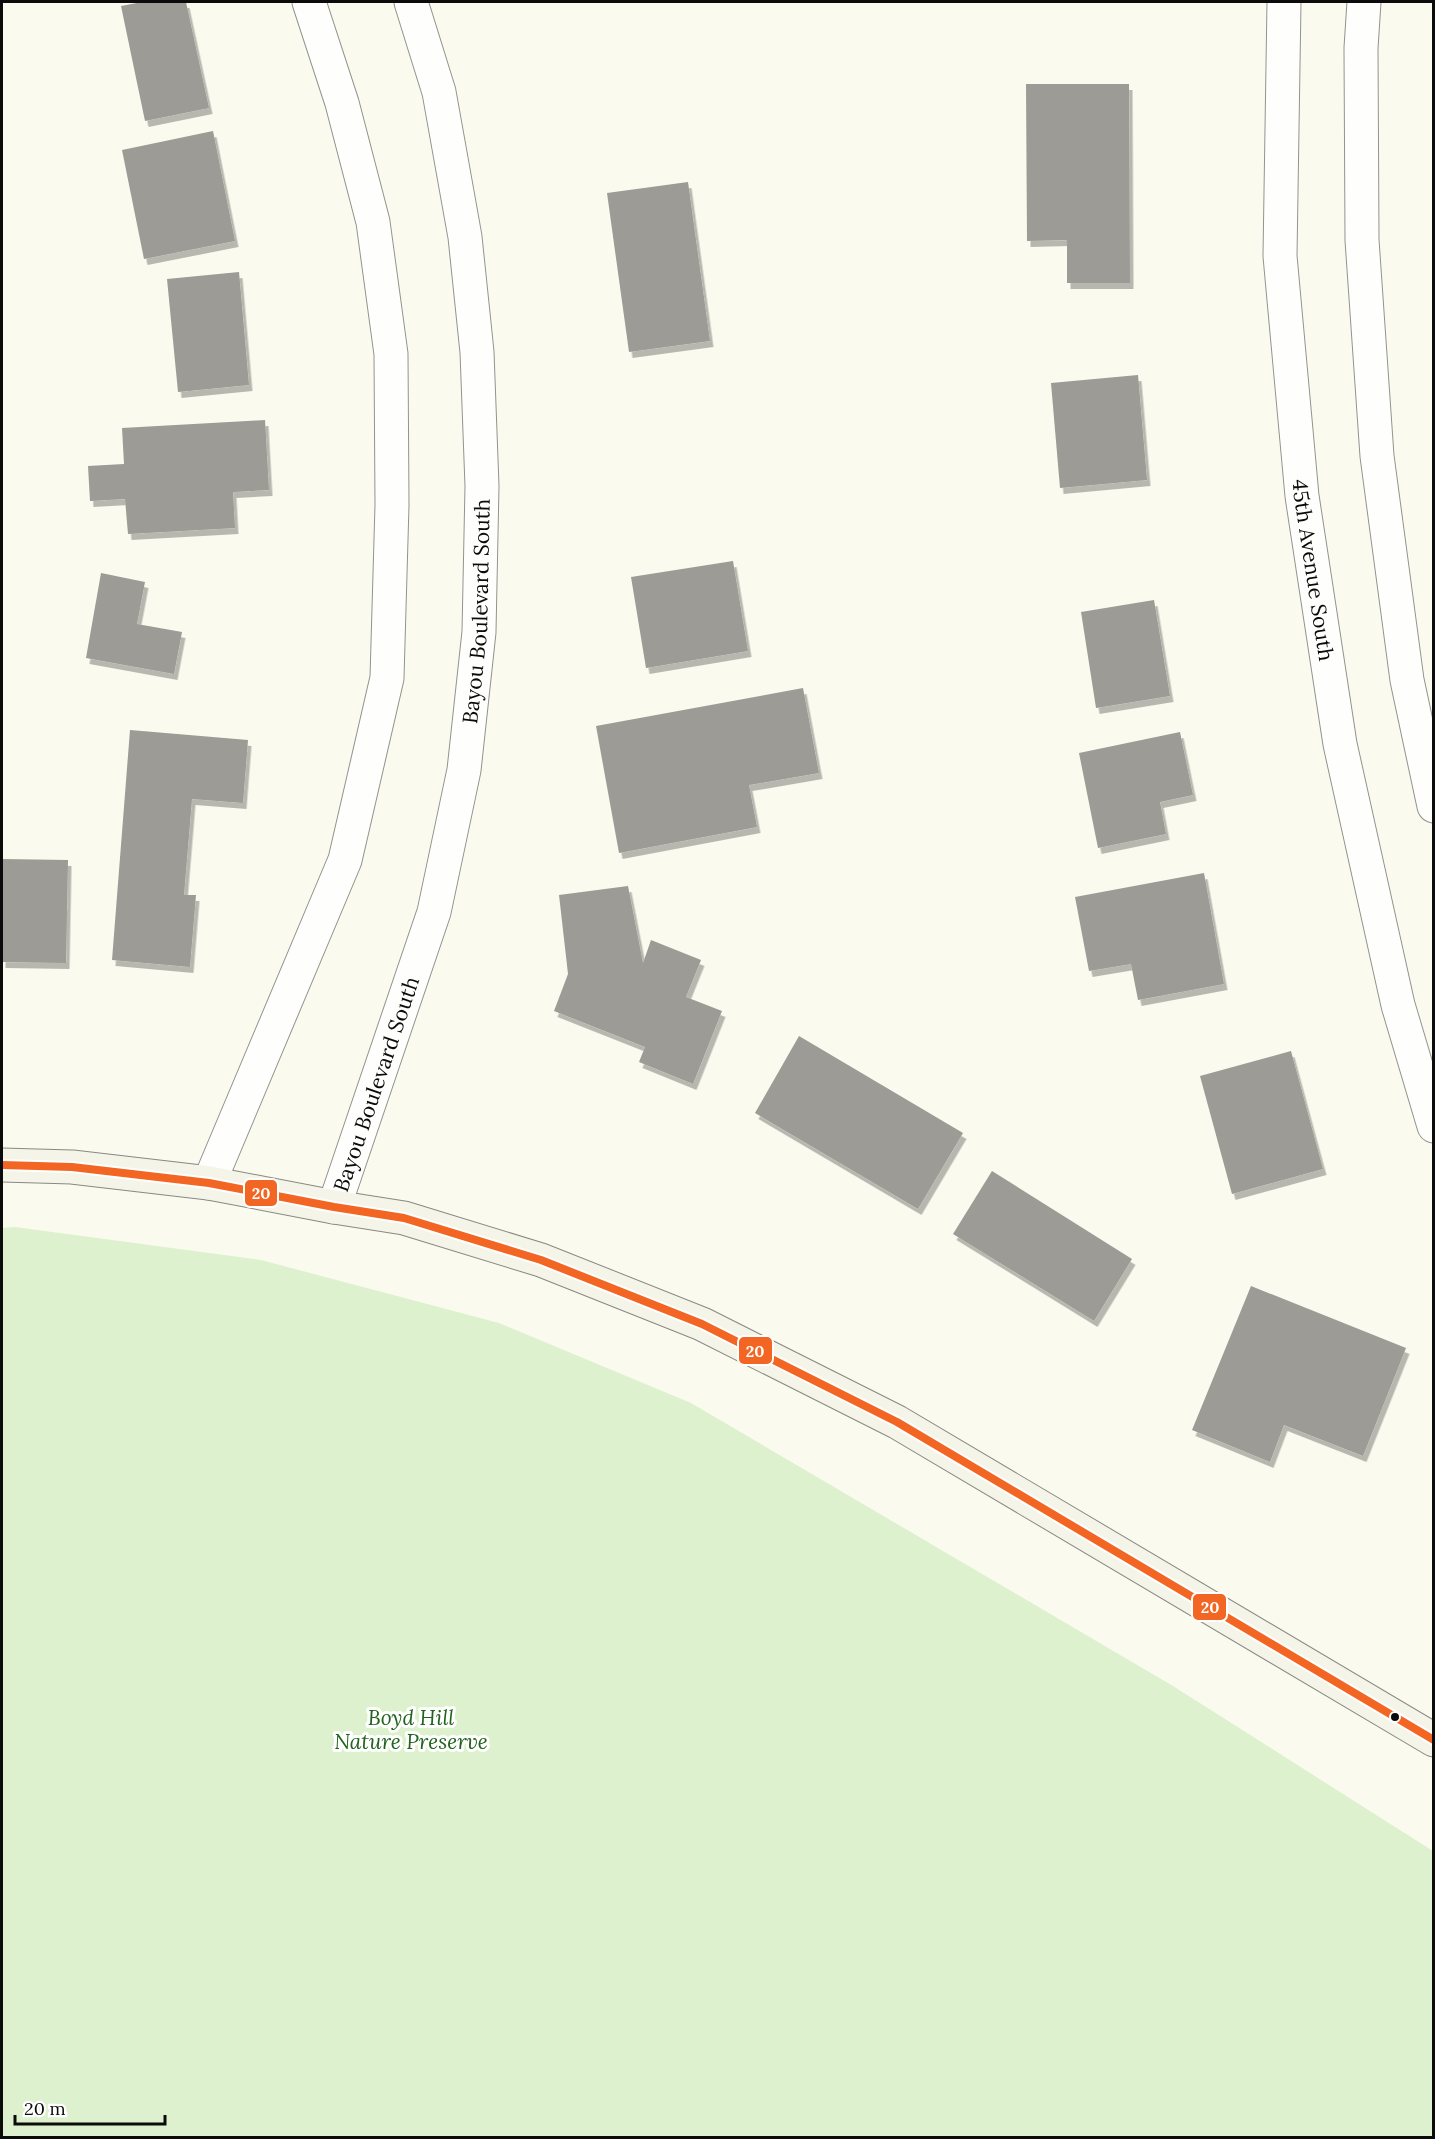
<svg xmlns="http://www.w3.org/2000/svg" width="1435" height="2139" viewBox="0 0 1435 2139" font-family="Lora,serif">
  <defs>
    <filter id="shadow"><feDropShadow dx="3.5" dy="6" stdDeviation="0" flood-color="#0004"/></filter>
  </defs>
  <rect width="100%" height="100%" fill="#fafaef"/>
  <polygon fill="#def1ce" points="15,1227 261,1260 499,1323 691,1403 1173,1686 1433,1851 1433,2137 2,2137 2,1228"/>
  <g fill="#9c9b95" filter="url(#shadow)">
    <polygon points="142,2 186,2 209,108 145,121 121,6"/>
    <polygon points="1026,84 1129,84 1130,283 1067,283 1067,240 1027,241"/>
    <polygon points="213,131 235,241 144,259 122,150"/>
    <polygon points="688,182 710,341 629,352 607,193"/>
    <polygon points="239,272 249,385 178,392 167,279"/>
    <polygon points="1138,375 1147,480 1060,488 1051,383"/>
    <polygon points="265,420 269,490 233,492 235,528 128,534 125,499 90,501 88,466 124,464 122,428"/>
    <polygon points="733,561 748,651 646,668 631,577"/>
    <polygon points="101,573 145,582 137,624 182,632 174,674 86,658"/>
    <polygon points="1154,600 1170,696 1096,708 1081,612"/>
    <polygon points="803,688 819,773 749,785 757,827 619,853 596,726"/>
    <polygon points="130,730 248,740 243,803 192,799 184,895 196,895 190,967 112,960"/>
    <polygon points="1180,732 1193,795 1160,802 1166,834 1098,848 1079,753"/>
    <polygon points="2,859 68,860 66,963 2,962"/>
    <polygon points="1204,873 1224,984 1138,1000 1131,964 1089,971 1075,897"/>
    <polygon points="628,886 643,963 651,940 701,960 686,997 722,1011 693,1084 639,1062 645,1047 554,1011 568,974 559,895"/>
    <polygon points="799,1036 963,1133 918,1209 755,1113"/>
    <polygon points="1291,1051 1323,1169 1232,1194 1200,1076"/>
    <polygon points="992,1171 1132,1259 1094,1321 953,1234"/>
    <polygon points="1251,1286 1406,1348 1363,1456 1284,1425 1270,1462 1192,1430"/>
  </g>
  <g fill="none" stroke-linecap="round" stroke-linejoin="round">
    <g stroke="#93938e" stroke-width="35">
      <g id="minor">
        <polyline points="209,1183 345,860 387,678 392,505 391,354 373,222 342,103 309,2"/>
        <path id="s1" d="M334,1207l100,-295 30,-142 15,-138 3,-146 -5,-134 -12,-115 -26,-145 -28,-90"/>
      </g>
    </g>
    <g stroke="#93938e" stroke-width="35">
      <g id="tertiary">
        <path id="s2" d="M1284,2l-4,254 22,240 38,248 58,261 36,121"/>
        <polyline points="1364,2 1361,48 1362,240 1377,456 1407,680 1434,806"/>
      </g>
    </g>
    <g stroke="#898984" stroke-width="35">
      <polyline id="secondary" points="2,1165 72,1167 209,1183 334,1207 404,1218 541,1260 702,1324 897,1422 1434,1740"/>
    </g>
    <use href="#minor" stroke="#fefefd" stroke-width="33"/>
    <use href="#tertiary" stroke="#fefefd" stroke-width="33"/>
    <use href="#secondary" stroke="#f4f4e8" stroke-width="33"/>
    <g stroke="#fff" stroke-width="12">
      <polyline id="bus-1" points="2,1165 72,1167 209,1183 334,1207 404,1218 541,1260 702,1324 897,1422 1434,1740"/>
    </g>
    <use href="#bus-1" stroke="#f26522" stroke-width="8"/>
  </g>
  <circle fill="#0b0b0b" stroke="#fff" stroke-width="2" cx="1395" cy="1717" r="5"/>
  <g text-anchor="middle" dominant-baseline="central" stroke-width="6" stroke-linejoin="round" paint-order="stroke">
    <g font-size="21" fill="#0b0b0b" stroke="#fff">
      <text stroke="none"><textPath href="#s2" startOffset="570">45th Avenue South</textPath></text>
      <text stroke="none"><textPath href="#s1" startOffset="616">Bayou Boulevard South</textPath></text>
      <text stroke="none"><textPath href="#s1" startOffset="130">Bayou Boulevard South</textPath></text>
    </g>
    <g font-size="21" font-style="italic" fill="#21631b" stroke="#fff">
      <text x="411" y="1717">Boyd Hill<tspan x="411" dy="24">Nature Preserve</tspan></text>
    </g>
  </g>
  <g stroke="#fff" stroke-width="2">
    <rect x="244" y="1179" width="34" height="28" rx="6" fill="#f26522"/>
    <rect x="738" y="1336" width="35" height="29" rx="6" fill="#f26522"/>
    <rect x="1192" y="1593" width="35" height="28" rx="6" fill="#f26522"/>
  </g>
  <g font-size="16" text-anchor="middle" font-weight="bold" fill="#fff">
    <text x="261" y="1199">20</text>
    <text x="755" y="1357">20</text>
    <text x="1210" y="1613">20</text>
  </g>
  <rect width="1435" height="2139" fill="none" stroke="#0b0b0b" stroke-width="6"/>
  <path d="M15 2115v9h150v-9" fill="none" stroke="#0b0b0b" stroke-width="3"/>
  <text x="24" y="2115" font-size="18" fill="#0b0b0b" stroke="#ffffff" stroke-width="4.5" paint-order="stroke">20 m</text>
</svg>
